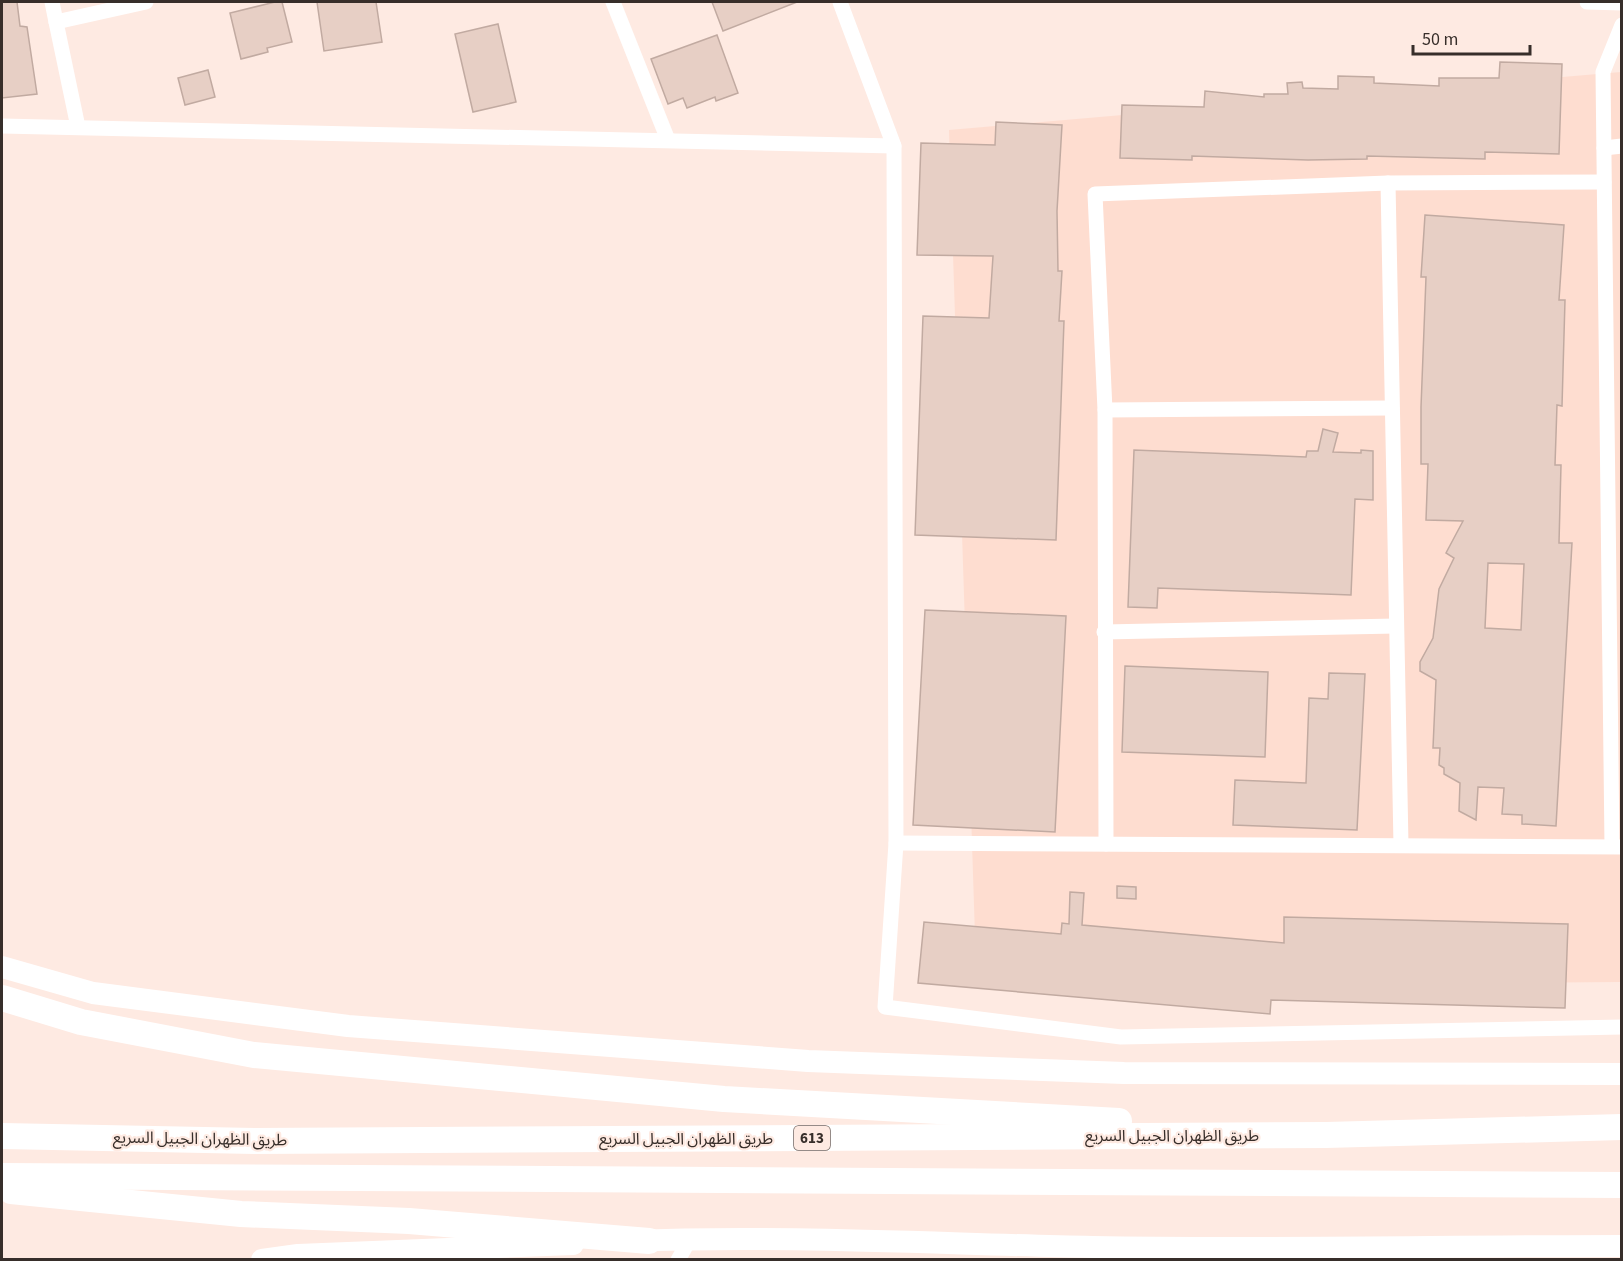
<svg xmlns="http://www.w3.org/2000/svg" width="1623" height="1261" viewBox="0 0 1623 1261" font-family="'Source Sans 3','Noto Sans Arabic',sans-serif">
  <rect width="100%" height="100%" fill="#feeae2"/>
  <polygon fill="#feddd0" points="1621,72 1621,982 1348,984 976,967 949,130"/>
  <g fill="#e7cfc5" stroke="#c1aaa1" stroke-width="1.5" fill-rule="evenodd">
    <polygon points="2,2 17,2 20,26 27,27 37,94 2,98"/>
    <polygon points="275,2 282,2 292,42 267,48 268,52 241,59 230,13"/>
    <polygon points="317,2 376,2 382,42 324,51"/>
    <polygon points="712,2 797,2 723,31"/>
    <polygon points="498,24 516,102 473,112 455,34"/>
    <polygon points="717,35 738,93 716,101 715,97 687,108 683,98 668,104 651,59"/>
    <polygon points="1500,62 1562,64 1559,154 1485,152 1485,159 1367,156 1367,159 1308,160 1192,156 1192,160 1120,158 1122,105 1204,107 1205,91 1264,97 1264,94 1288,94 1287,83 1302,82 1303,88 1338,89 1338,76 1374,77 1374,83 1439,86 1439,78 1499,78"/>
    <polygon points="208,70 215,97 185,105 178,78"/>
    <polygon points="996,122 1062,125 1057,211 1058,271 1062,271 1059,321 1064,321 1056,540 915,535 923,316 989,318 993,256 917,255 921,143 995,145"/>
    <path d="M1425,215l139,10 -5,75h6l-3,106 -5,-1 -2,60h6l-2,78h13l-16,283 -34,-2v-9l-20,-1 2,-26 -26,-1 -2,33 -17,-9 1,-28 -16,-9v-6l-5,-3 1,-17h-7l3,-68 -16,-9v-9l13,-24 6,-49 15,-31 -8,-5 17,-32 -37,-1 2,-56h-7v-57l5,-130h-5zM1488,563l36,1 -3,66 -36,-2z"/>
    <polygon points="1323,429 1338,433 1333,452 1361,453 1361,450 1373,451 1373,500 1355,499 1351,595 1158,588 1157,608 1128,607 1134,450 1306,457 1307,451 1318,451"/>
    <polygon points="925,610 1066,616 1055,832 913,825"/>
    <polygon points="1125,666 1268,672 1265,757 1122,752"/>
    <polygon points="1329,673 1365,674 1357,830 1233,825 1235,780 1306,783 1309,698 1328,699"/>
    <polygon points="1117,886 1136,887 1136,899 1117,898"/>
    <polygon points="1070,892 1084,893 1082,925 1284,943 1284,917 1568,924 1565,1008 1271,1000 1270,1014 918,983 924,922 1061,934 1062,923 1069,924"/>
  </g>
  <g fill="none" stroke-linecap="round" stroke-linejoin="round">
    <g stroke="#fff" stroke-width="15">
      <polyline points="52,2 56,22"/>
      <polyline points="613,2 668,140"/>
      <polyline points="840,2 894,146 896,843 885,1007 1121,1037 1622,1027"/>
      <polyline points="1587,2 1622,3"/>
      <polyline points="2,126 894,146"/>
      <polyline points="78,127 56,22 146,2"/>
      <polyline points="1604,148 1622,146"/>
      <polyline points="1388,183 1401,845"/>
      <polyline points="1105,410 1392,408"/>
      <polyline points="1104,632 1396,626"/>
      <polyline points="896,843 1622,847"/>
      <polyline points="1106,844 1105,410 1095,194 1388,183 1604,182"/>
      <polyline points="1612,846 1603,72 1622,25"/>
      <polyline points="678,1260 690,1239"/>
    </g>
    <g stroke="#fff" stroke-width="22">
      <polyline points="2,967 93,993 348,1026 808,1061 1124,1073 1622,1074"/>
      <path d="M630,1241c155,-6 309,3 463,6 176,3 353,-1 529,-1"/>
      <polyline points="262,1260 298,1255 573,1244"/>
    </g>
    <g stroke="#fff" stroke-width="26">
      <polyline points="2,998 81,1022 254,1055 724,1099 1119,1121"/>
      <polyline points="2,1136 255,1141 1326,1135 1622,1127"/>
      <polyline points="2,1176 1622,1185"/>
      <polyline points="11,1191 241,1214 409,1221 649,1241"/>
    </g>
  </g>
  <g text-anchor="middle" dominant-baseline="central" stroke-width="4.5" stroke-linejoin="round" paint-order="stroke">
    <rect fill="#feeae2" stroke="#736661" stroke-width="1.5" x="794" y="1126" width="36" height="24" rx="4.5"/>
    <g font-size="15" font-weight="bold" fill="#372e2a">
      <text x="812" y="1138">613</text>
    </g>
    <g font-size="16" fill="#372e2a" stroke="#feeae2">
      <text x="1172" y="1136">طريق الظهران الجبيل السريع</text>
      <text transform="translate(200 1139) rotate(1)">طريق الظهران الجبيل السريع</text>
      <text x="686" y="1139">طريق الظهران الجبيل السريع</text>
    </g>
  </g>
  <rect width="1623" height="1261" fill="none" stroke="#372e2a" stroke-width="6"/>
  <path d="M1413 45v9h117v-9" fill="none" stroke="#372e2a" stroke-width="3"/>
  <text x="1422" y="45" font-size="18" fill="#372e2a" stroke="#feeae2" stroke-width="4.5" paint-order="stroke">50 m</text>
</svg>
